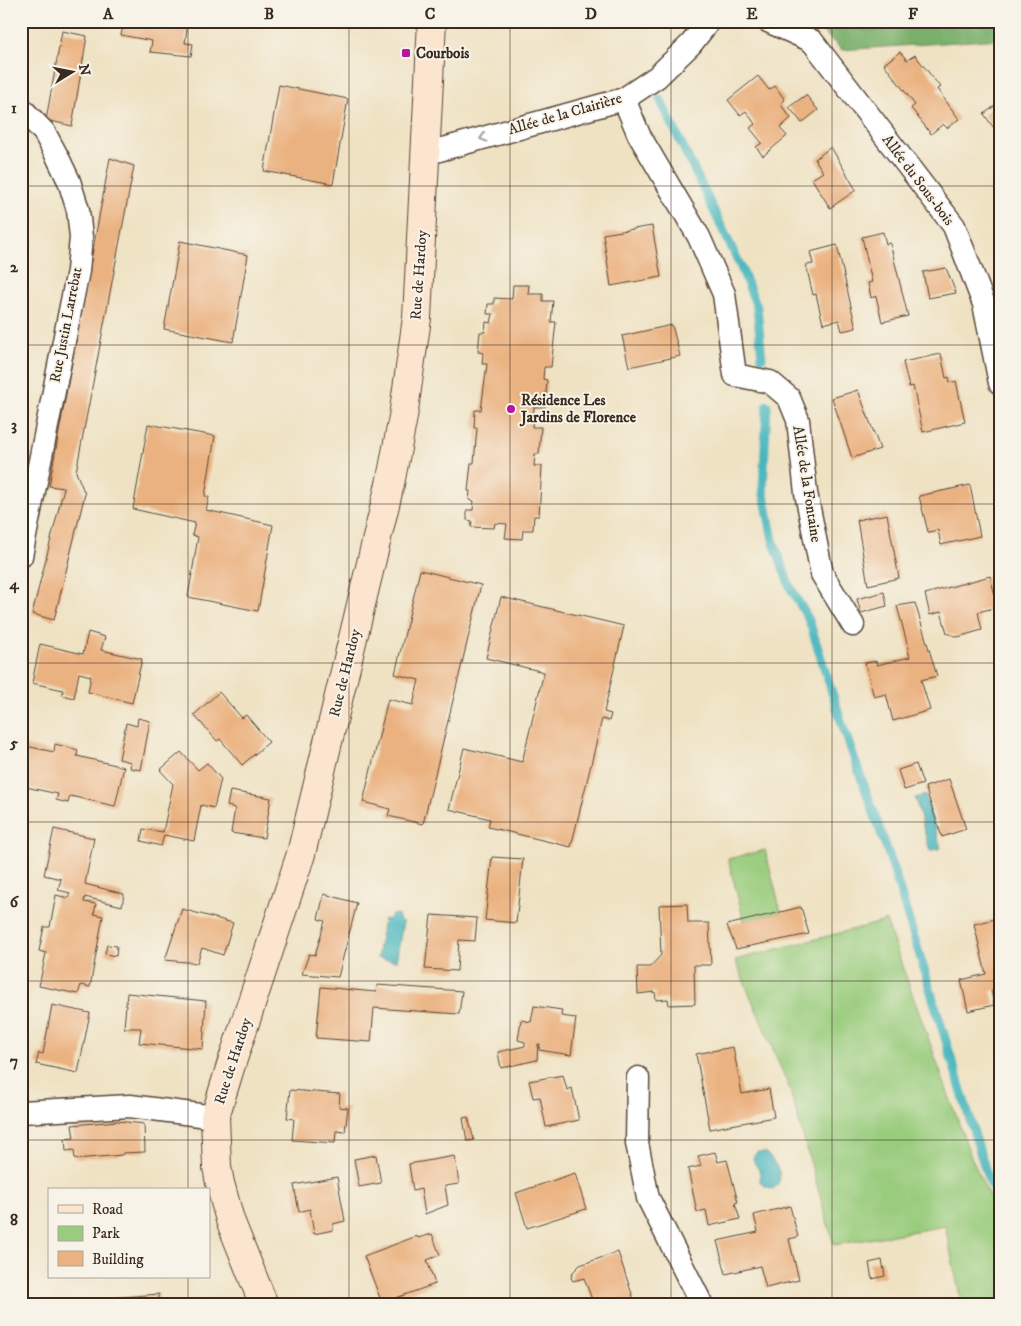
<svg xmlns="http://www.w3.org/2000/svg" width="1021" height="1326" viewBox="0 0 1021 1326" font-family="'IM FELL DW Pica',serif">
  <rect width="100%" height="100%" fill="#f7f3e8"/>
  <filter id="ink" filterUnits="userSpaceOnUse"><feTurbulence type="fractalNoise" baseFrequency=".02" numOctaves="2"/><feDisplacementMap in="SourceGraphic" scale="10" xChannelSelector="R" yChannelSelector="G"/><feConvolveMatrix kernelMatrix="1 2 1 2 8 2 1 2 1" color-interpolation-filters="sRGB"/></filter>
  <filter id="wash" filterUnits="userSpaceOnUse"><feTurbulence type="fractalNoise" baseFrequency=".0096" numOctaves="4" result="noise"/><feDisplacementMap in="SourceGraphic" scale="20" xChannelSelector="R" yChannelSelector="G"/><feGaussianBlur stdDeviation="1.12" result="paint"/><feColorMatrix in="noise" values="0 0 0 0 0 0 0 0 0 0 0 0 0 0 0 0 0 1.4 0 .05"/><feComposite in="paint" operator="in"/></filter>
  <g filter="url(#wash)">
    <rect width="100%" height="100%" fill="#efe2c3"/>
    <g fill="#99cc7d" stroke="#6a7b4e">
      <polygon points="765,850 781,912 744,921 728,859"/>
      <polygon points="886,921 971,1157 1000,1220 1000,1305 962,1305 945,1226 834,1245 789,1087 735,960"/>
    </g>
    <polygon fill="#7ab06c" stroke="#5a6d45" points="812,21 1000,21 1000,39 842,50"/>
    <g fill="#47b6be" stroke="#41706e">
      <polygon points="925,795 941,848 930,851 915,798"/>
      <polygon points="393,914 398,915 400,921 403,922 396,961 377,958 384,919 387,920"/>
      <path d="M757,1152l9,1c9,9 22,25 7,36l-9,-3 -4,-5c2,-14 -6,-13 -7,-24z"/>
    </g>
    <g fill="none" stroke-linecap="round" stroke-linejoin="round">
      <g stroke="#47b6be" stroke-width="9">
        <polyline points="660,99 740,265 757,307 762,358"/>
        <polyline points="767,405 763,489 773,540 790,587 809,620 843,727 889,855 987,1175 1000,1203"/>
      </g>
    </g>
    <g id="blocks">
      <g fill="#ebb281">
        <polygon points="69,21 93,21 93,26"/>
        <polygon points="124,21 185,21 184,28 187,29 185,43 193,44 191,56 150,52 152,41 121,35"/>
        <polygon points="62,31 87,36 72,126 46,120"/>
        <polygon points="900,52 907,60 915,55 940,87 937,89 959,119 947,128 943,124 931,134 911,108 915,105 884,64"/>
        <polygon points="758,76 769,90 775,86 785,100 780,104 791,118 780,128 787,136 763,156 756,147 762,143 750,128 755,124 746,111 740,115 728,100"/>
        <polygon points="279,85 348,99 333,184 264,171"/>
        <polygon points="806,95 818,110 802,123 789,107"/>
        <polygon points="1000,102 1000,132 996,126 993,127 984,114"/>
        <polygon points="831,147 856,190 830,208 812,179 823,172 815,159"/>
        <polygon points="110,158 134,166 76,472 85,494 54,620 32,614 64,488 49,486"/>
        <polygon points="652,226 661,277 611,286 603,234"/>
        <polygon points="883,232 886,244 890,243 908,316 882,322 876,296 871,298 868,283 872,282 862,237"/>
        <polygon points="180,241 248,255 233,342 164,329"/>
        <polygon points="837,245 856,328 842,331 839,320 823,324 816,294 813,295 806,265 813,264 810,252"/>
        <polygon points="946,268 956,293 928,298 923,272"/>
        <polygon points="513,285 529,285 528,294 543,294 543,301 553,301 551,322 556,322 551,367 544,367 543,379 547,380 545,407 534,407 532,427 541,427 539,454 535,454 534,466 542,466 539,516 534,516 533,530 523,530 522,539 505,538 507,524 495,523 494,528 471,527 472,521 467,520 467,510 473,510 474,501 469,500 470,491 468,491 471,463 474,463 477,428 474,428 475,410 481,410 487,364 482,364 483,353 478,352 480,332 485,332 486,322 491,323 493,314 487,314 488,304 494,304 494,298 512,299"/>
        <polygon points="672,325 680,356 629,367 622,336"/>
        <polygon points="941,354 946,378 949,377 950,383 956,381 965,422 923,432 913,386 909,387 903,362"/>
        <polygon points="858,390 880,449 852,458 832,398"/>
        <polygon points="148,424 215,436 205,496 209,497 206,510 273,525 258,611 188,597 198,537 192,535 195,523 133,509"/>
        <polygon points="970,485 980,536 941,545 938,530 928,532 919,496"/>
        <polygon points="887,514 899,578 868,585 857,520"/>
        <polygon points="420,570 481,585 423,824 388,816 390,809 363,802 388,699 413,705 419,680 395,674"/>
        <polygon points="990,576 998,607 978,612 982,630 958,637 947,633 941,612 930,615 925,594"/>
        <polygon points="884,592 887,606 861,613 857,599"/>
        <polygon points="501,597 624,626 604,712 611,714 609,721 602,719 571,847 488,827 490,819 449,809 464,748 522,762 544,672 486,658"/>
        <polygon points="915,603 937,676 921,680 930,710 893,721 886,694 874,697 865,663 876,661 877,665 910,657 908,650 909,650 897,606"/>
        <polygon points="88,632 105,637 101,650 142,659 132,703 88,692 91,676 79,673 74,698 62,695 63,690 32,683 40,644 83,654"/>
        <polygon points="219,692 242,718 246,715 269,742 242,765 220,739 217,741 194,715"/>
        <polygon points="138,718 150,721 141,770 130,768 131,762 119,759 126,723 137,726"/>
        <polygon points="55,744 78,750 77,756 124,767 115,806 70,796 68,803 56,800 58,794 21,786 21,745 54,752"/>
        <polygon points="181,752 198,770 207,763 221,779 214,808 201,805 194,841 164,835 161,846 141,841 143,829 163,832 173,784 160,770"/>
        <polygon points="916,764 923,784 904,790 898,770"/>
        <polygon points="949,779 966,829 942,837 925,787"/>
        <polygon points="230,791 271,798 264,838 231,833 235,808 227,806"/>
        <polygon points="54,829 94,838 85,884 124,894 122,906 85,897 84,902 96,904 94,914 103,916 90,987 81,985 78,994 39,986 46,953 39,951 44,927 50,927 56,895 68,898 70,893 58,890 61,879 44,875"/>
        <polygon points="492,857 523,859 516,923 485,920"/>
        <polygon points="324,894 357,903 338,977 302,974 309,954 315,955 325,921 318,919"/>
        <polygon points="687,904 688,923 709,923 711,965 694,965 695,1004 669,1005 668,999 656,1000 655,992 638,994 637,967 650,967 661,955 659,905"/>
        <polygon points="801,907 809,934 736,949 727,925"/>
        <polygon points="182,909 233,923 223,955 202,948 197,963 165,960"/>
        <polygon points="431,915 477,918 475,941 459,940 457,971 425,969"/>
        <polygon points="1000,918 1000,989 991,991 994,1005 968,1011 961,980 986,974 974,924"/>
        <polygon points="107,945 117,946 116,956 105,954"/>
        <polygon points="377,985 462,991 459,1014 374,1008 371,1042 316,1038 321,987 376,992"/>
        <polygon points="127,993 206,1001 203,1049 139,1043 141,1028 124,1028"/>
        <polygon points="52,1005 90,1013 78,1073 36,1064 39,1053 43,1054"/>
        <polygon points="534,1006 562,1010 561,1016 576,1018 571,1055 539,1050 540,1044 538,1044 537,1060 501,1068 498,1052 525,1046 525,1042 518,1040 521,1020 531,1022"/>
        <polygon points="733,1047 742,1094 769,1089 774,1117 710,1129 696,1054"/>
        <polygon points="563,1075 567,1090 572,1088 579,1120 546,1127 540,1097 533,1098 529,1081"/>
        <polygon points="290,1090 340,1094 339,1107 348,1108 345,1132 336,1131 335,1143 292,1140 294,1119 287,1118"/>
        <polygon points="468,1117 474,1140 467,1141 463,1118"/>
        <polygon points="118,1121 144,1124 145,1152 123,1153 122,1155 75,1159 74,1150 66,1151 65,1139 74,1138 72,1125"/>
        <polygon points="715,1152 718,1162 727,1160 738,1202 735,1203 740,1219 709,1226 706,1210 697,1212 688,1169 701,1166 698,1156"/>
        <polygon points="376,1155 381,1183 359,1187 354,1159"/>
        <polygon points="455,1156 459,1184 445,1186 448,1205 425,1214 421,1189 413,1191 409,1164"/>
        <polygon points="575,1173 586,1209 527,1228 516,1193"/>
        <polygon points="337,1177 345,1221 333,1224 333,1230 314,1234 310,1209 299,1212 294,1185"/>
        <polygon points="790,1206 798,1237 789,1239 799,1280 766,1288 760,1266 726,1274 717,1241 758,1232 754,1215"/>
        <polygon points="432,1234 440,1255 427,1260 435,1284 382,1303 364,1256 417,1236 418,1238"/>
        <polygon points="618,1252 634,1300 631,1300 632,1305 594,1305 584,1278 573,1281 571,1278 573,1272 580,1265"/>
        <polygon points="882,1260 885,1276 872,1279 869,1263"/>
        <polygon points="159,1294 159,1305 110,1305 110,1298"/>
        <polygon points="949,1298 950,1305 918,1305 918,1304"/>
      </g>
    </g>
  </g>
  <g filter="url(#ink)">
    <use href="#blocks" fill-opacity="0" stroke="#564637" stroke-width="1"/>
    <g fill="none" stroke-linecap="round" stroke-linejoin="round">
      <g stroke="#564637" stroke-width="25">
        <g id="street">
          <polyline points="768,21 812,41 954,226 984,304 1000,383"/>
          <polyline points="624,99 639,135 699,237 724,294 735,375 770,382 789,398 798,420 806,493 822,574 853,625"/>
          <polyline points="21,108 44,132 57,156 69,181 78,210 81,237 78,271 21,556"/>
          <polyline points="425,154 624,99 657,77 691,44 709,21"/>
          <polyline points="638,1078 637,1143 648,1198 702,1305"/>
          <polyline points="21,1112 130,1106 215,1117"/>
        </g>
      </g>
      <g stroke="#564637" stroke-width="30">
        <polyline id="secondary" points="264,1305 230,1220 220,1183 217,1167 215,1117 230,1068 301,854 390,484 403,417 417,318 432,21"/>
      </g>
      <use href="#street" stroke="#fff" stroke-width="22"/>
      <use href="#secondary" stroke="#fce5cf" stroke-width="28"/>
    </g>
    <defs><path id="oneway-chevron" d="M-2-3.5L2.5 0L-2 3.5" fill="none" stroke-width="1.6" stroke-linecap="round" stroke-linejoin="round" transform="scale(1.25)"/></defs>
    <use stroke="#a79f9a" href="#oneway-chevron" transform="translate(483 138) rotate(164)"/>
  </g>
  <path fill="none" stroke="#3b2a1e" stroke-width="1" stroke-opacity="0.55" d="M188,21v1169M349,21v1284M510,21v1284M671,21v1284M832,21v1284M21,186h979M21,345h979M21,504h979M21,663h979M21,822h979M21,981h979M21,1140h979M188,1277v28"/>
  <g fill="#b5179e" stroke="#f7f3e8" stroke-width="2">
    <rect x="401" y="48" width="10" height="10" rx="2.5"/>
    <circle cx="511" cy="409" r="5"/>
  </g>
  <g text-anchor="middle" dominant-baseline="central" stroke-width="4" stroke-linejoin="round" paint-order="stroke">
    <g font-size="15" font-weight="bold" fill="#3b2a1e" stroke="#f7f3e8" text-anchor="start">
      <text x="416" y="53">Courbois</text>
      <text x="521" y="400">Résidence Les<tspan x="521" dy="17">Jardins de Florence</tspan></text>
    </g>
    <g font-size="15" fill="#3b2a1e" stroke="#f7f3e8">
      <text transform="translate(565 114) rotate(-16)">Allée de la Clairière</text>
      <text transform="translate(918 180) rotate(53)">Allée du Sous-bois</text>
      <text transform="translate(419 275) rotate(-86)">Rue de Hardoy</text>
      <text transform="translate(66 325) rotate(-79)">Rue Justin Larrebat</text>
      <text transform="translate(807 484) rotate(81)">Allée de la Fontaine</text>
      <text transform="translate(345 673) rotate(-76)">Rue de Hardoy</text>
      <text transform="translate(233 1061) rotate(-72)">Rue de Hardoy</text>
    </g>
  </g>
  <rect width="1021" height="1326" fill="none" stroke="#f7f3e8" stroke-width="55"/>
  <rect x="48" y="1188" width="162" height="90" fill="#f7f3e8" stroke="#aca397"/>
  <rect x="58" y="1205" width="25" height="8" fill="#fce5cf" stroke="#aca397"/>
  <text x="92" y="1214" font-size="15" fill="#3b2a1e">Road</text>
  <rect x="58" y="1226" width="25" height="15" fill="#99cc7d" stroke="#aca397"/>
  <text x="92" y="1238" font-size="15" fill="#3b2a1e">Park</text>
  <rect x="58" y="1251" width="25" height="15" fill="#ebb281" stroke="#aca397"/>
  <text x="92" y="1264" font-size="15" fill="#3b2a1e">Building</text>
  <g transform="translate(72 72) rotate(80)" stroke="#f7f3e8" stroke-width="4" paint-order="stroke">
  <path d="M0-4L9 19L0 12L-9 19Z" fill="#3b2a1e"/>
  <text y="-8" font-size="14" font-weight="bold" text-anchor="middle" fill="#3b2a1e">N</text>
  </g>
  <rect x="28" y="28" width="966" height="1270" fill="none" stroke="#3b2a1e" stroke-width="2"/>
  <g font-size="16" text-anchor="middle" font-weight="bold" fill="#3b2a1e">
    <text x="108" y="19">A</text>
    <text x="269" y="19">B</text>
    <text x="430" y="19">C</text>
    <text x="591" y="19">D</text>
    <text x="752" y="19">E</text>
    <text x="913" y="19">F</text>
    <text x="14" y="113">1</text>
    <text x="14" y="272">2</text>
    <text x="14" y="430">3</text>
    <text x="14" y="589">4</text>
    <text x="14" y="748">5</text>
    <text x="14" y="907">6</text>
    <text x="14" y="1066">7</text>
    <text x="14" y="1225">8</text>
  </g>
</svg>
